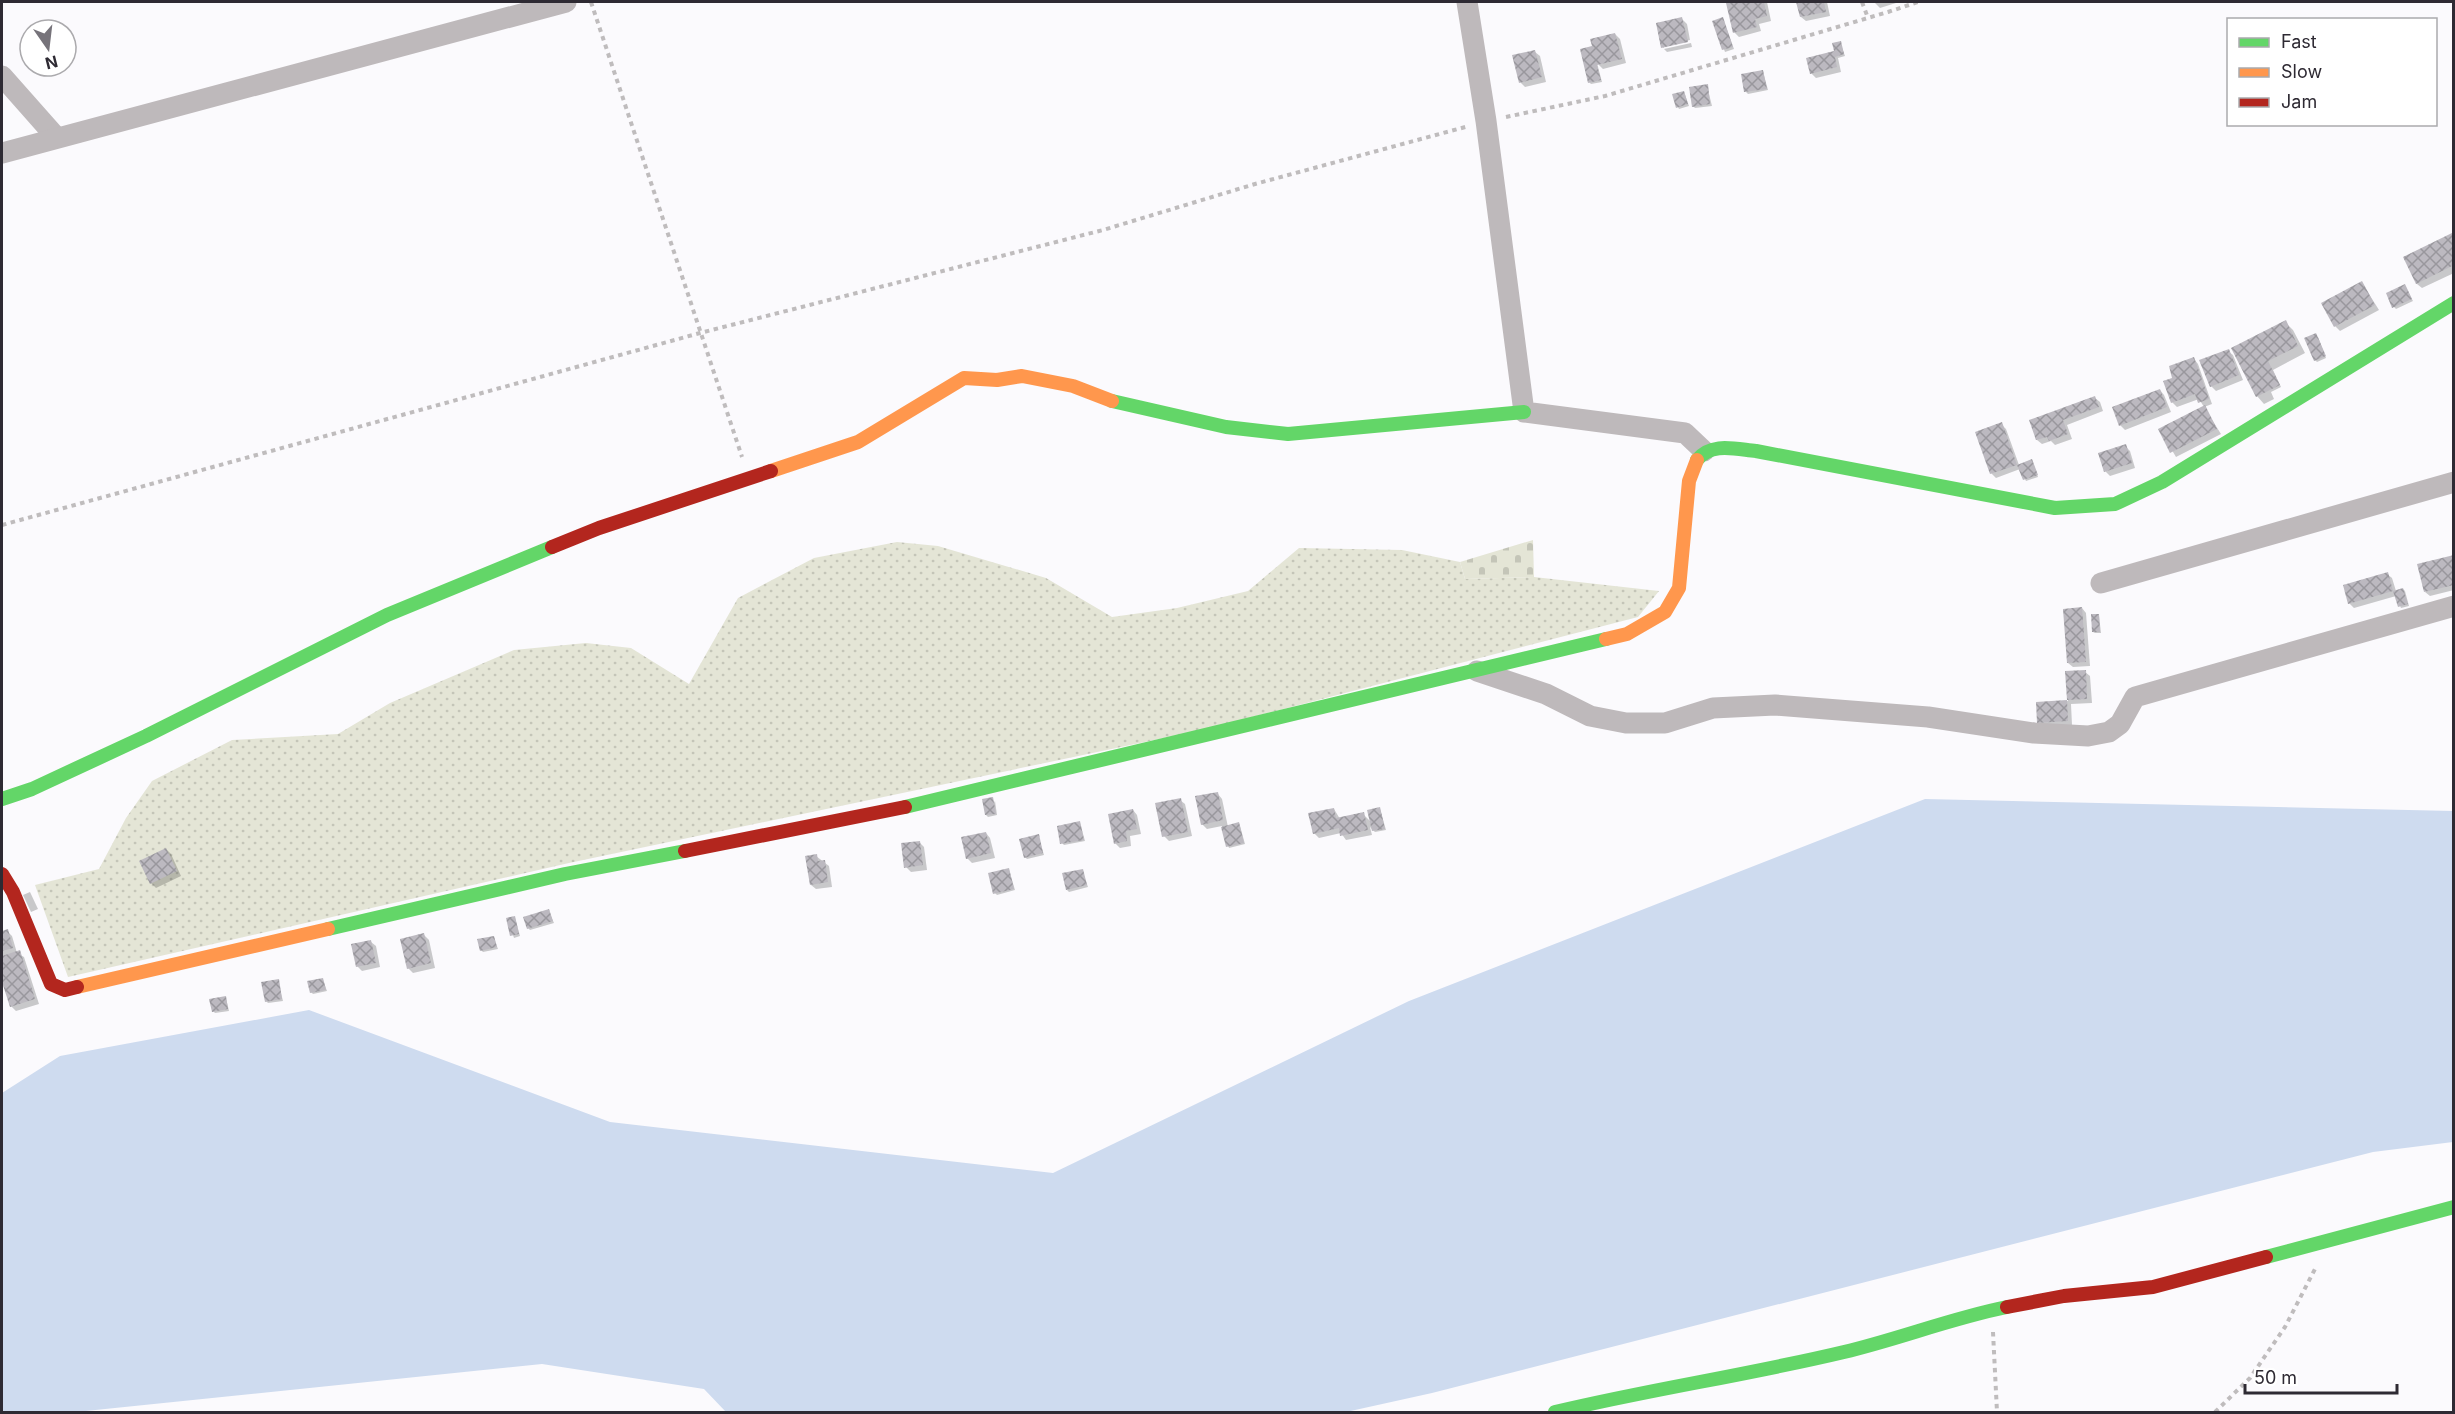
<svg xmlns="http://www.w3.org/2000/svg" width="2455" height="1414" viewBox="0 0 2455 1414" font-family="Inter,sans-serif">
  <defs>
    <pattern id="grass-dots" width="8" height="8" patternUnits="userSpaceOnUse" patternTransform="scale(1.5)"><rect width="8" height="8" fill="#e4e5d6"/><path d="M2 2h.1M6 6h.1" fill="none" stroke="#c4c5b8" stroke-width="1.8" stroke-linecap="round"/></pattern>
    <pattern id="cemetery-stones" width="16" height="16" patternUnits="userSpaceOnUse" patternTransform="scale(1.5)"><rect width="16" height="16" fill="#e4e5d6"/><path d="M2 7V4a2 2 0 0 1 4 0v3zM10 15v-3a2 2 0 0 1 4 0v3z" fill="#c4c5b8"/></pattern>
    <pattern id="building-cross-hatch" width="8" height="8" patternUnits="userSpaceOnUse" patternTransform="scale(1.5)"><rect width="8" height="8" fill="#bcb9c0"/><path d="M0 0l8 8M0 8l8-8" fill="none" stroke="#99979d"/></pattern>
  </defs>
  <rect width="100%" height="100%" fill="#fbfafd"/>
  <polygon fill="url(#grass-dots)" points="897,542 938,546 1046,578 1112,617 1177,608 1248,591 1299,548 1402,550 1460,562 1465,579 1534,577 1659,591 1638,617 1202,730 569,863 68,977 35,885 99,869 126,818 152,781 232,740 338,734 390,703 514,650 586,643 631,648 689,684 738,598 814,558"/>
  <polygon fill="url(#cemetery-stones)" points="1533,540 1534,577 1465,579 1460,562"/>
  <polygon fill="#cedbef" points="1925,799 2453,811 2453,1142 2373,1152 1432,1393 1346,1412 726,1412 704,1389 542,1364 76,1412 2,1412 2,1093 60,1056 309,1010 610,1122 1053,1173 1409,1001"/>
  <g fill="#0003">
    <polygon points="1740,2 1767,2 1771,21 1759,24 1761,31 1739,37 1734,32 1728,4"/>
    <polygon points="1798,2 1827,2 1830,16 1806,21 1801,17"/>
    <polygon points="1874,2 1896,2 1896,3 1880,8"/>
    <polygon points="1682,19 1687,24 1690,40 1664,46 1664,48 1662,47"/>
    <polygon points="1723,19 1734,49 1725,52 1714,22"/>
    <polygon points="1615,34 1620,39 1626,63 1603,69 1597,63 1602,82 1591,84 1589,82 1594,47"/>
    <polygon points="1840,42 1845,56 1838,58 1841,72 1816,78 1811,73 1835,52"/>
    <polygon points="1691,43 1692,47 1667,52 1664,49"/>
    <polygon points="1535,52 1540,56 1546,82 1525,87 1520,82"/>
    <polygon points="1763,72 1768,90 1748,94 1746,92"/>
    <polygon points="1707,86 1712,106 1695,108 1693,106"/>
    <polygon points="1684,92 1689,106 1679,109 1678,107"/>
    <polygon points="2454,234 2454,273 2422,288 2417,284 2405,258"/>
    <polygon points="2362,283 2379,310 2340,331 2335,326"/>
    <polygon points="2406,288 2413,301 2396,309 2394,307"/>
    <polygon points="2285,322 2293,330 2305,353 2273,370 2281,387 2271,392 2274,399 2264,404 2257,396 2233,349"/>
    <polygon points="2318,337 2326,358 2317,362 2315,360"/>
    <polygon points="2228,351 2233,355 2243,380 2216,391 2211,386"/>
    <polygon points="2194,359 2198,364 2212,404 2204,407 2221,434 2176,457 2160,430 2204,407 2199,399 2177,407 2172,402 2174,379"/>
    <polygon points="2160,390 2164,395 2171,412 2125,430 2120,425"/>
    <polygon points="2095,398 2100,402 2103,411 2067,425 2072,439 2055,445 2051,441 2042,444 2037,440 2030,421"/>
    <polygon points="2001,424 2006,429 2019,465 2033,463 2038,477 2026,481 2020,469 1996,478 1991,473"/>
    <polygon points="2125,446 2130,451 2135,468 2110,476 2105,471"/>
    <polygon points="2454,557 2454,590 2430,596 2425,592"/>
    <polygon points="2387,574 2392,578 2396,591 2403,589 2405,591 2409,606 2401,608 2396,596 2354,608 2349,603"/>
    <polygon points="2082,608 2086,613 2090,666 2073,667 2068,663"/>
    <polygon points="2099,616 2101,633 2095,633 2093,632"/>
    <polygon points="2085,672 2090,676 2092,703 2071,704 2072,725 2043,727 2038,722 2037,704 2068,701 2067,673"/>
    <polygon points="1218,794 1222,799 1228,827 1239,824 1240,826 1245,844 1229,848 1222,826 1207,829 1202,824"/>
    <polygon points="1180,800 1185,804 1192,836 1169,841 1164,836"/>
    <polygon points="995,801 997,815 988,817 986,815"/>
    <polygon points="1334,809 1340,819 1363,814 1371,822 1380,809 1386,830 1375,832 1370,827 1372,835 1346,840 1341,833 1319,838 1314,833"/>
    <polygon points="1133,810 1137,815 1141,834 1130,836 1131,846 1120,848 1115,843"/>
    <polygon points="1080,823 1085,841 1064,845 1062,843"/>
    <polygon points="986,833 990,838 995,858 972,863 967,858"/>
    <polygon points="1038,835 1044,855 1027,859 1025,857"/>
    <polygon points="919,842 924,847 927,870 911,872 906,867"/>
    <polygon points="166,849 171,854 181,876 156,888 151,883"/>
    <polygon points="816,856 829,866 832,887 816,889 811,885"/>
    <polygon points="1009,870 1015,890 997,895 995,893"/>
    <polygon points="1082,870 1088,887 1069,892 1067,890"/>
    <polygon points="30,892 38,909 31,912 23,895"/>
    <polygon points="548,910 554,923 530,930 528,928"/>
    <polygon points="515,918 520,936 514,938 508,920"/>
    <polygon points="7,931 12,936 17,953 24,957 39,1004 16,1011 11,1006 2,977 2,933"/>
    <polygon points="424,935 429,940 435,968 413,973 408,968"/>
    <polygon points="494,938 498,949 483,952 481,950"/>
    <polygon points="371,942 376,946 380,967 362,971 357,966"/>
    <polygon points="323,980 327,991 313,994 311,992"/>
    <polygon points="278,981 283,1001 268,1003 266,1001"/>
    <polygon points="226,998 229,1011 215,1013 213,1011"/>
  </g>
  <g fill="url(#building-cross-hatch)">
    <polygon points="1733,2 1764,2 1767,16 1755,19 1757,27 1733,33 1726,3"/>
    <polygon points="1796,2 1824,2 1826,12 1800,17"/>
    <polygon points="1682,17 1688,42 1661,48 1656,23"/>
    <polygon points="1723,17 1733,47 1722,50 1712,21"/>
    <polygon points="1615,33 1622,59 1597,65 1601,80 1588,83 1580,49 1592,46 1590,39"/>
    <polygon points="1841,41 1844,54 1835,57 1837,67 1810,74 1806,58 1834,51 1832,43"/>
    <polygon points="1535,50 1542,77 1519,83 1512,55"/>
    <polygon points="1763,70 1767,89 1744,92 1741,74"/>
    <polygon points="1708,84 1710,104 1692,107 1689,87"/>
    <polygon points="1684,91 1688,104 1676,108 1672,94"/>
    <polygon points="2454,232 2454,265 2416,284 2403,257"/>
    <polygon points="2362,281 2375,305 2334,327 2321,303"/>
    <polygon points="2405,284 2412,299 2392,308 2386,293"/>
    <polygon points="2286,320 2298,346 2268,361 2280,385 2256,397 2231,348"/>
    <polygon points="2316,333 2326,356 2314,361 2304,338"/>
    <polygon points="2229,349 2239,375 2210,387 2199,360"/>
    <polygon points="2194,357 2209,399 2198,403 2195,394 2171,403 2163,381 2172,378 2169,366"/>
    <polygon points="2160,389 2167,407 2119,426 2112,407"/>
    <polygon points="2095,396 2099,407 2063,420 2068,434 2049,441 2047,437 2036,440 2029,420"/>
    <polygon points="2205,405 2217,429 2170,453 2158,429"/>
    <polygon points="2002,422 2017,465 2032,459 2038,475 2023,480 2017,465 1990,474 1975,432"/>
    <polygon points="2126,444 2132,463 2104,472 2098,453"/>
    <polygon points="2454,555 2454,585 2424,592 2417,564"/>
    <polygon points="2388,572 2393,591 2348,604 2343,585"/>
    <polygon points="2403,588 2408,604 2398,607 2393,591"/>
    <polygon points="2082,607 2086,662 2067,663 2063,609"/>
    <polygon points="2091,614 2099,614 2100,632 2092,632"/>
    <polygon points="2086,670 2087,699 2067,700 2065,671"/>
    <polygon points="2067,700 2068,721 2037,723 2036,702"/>
    <polygon points="1218,792 1223,820 1201,825 1195,796"/>
    <polygon points="993,797 996,814 985,815 982,799"/>
    <polygon points="1181,798 1188,832 1162,837 1155,803"/>
    <polygon points="1380,807 1385,829 1372,831 1367,810"/>
    <polygon points="1334,808 1336,818 1364,812 1368,830 1340,836 1339,828 1313,834 1308,813"/>
    <polygon points="1133,809 1137,829 1126,831 1127,841 1114,844 1108,814"/>
    <polygon points="1080,821 1084,840 1060,844 1057,826"/>
    <polygon points="1239,822 1244,843 1226,847 1221,827"/>
    <polygon points="986,832 991,853 966,859 961,837"/>
    <polygon points="1039,834 1043,853 1024,858 1019,839"/>
    <polygon points="920,841 923,865 904,868 901,843"/>
    <polygon points="166,848 177,871 150,884 139,861"/>
    <polygon points="817,854 818,861 825,860 828,882 810,885 805,856"/>
    <polygon points="1009,868 1014,889 993,894 988,873"/>
    <polygon points="1083,869 1087,885 1066,890 1062,873"/>
    <polygon points="549,909 553,921 527,929 523,917"/>
    <polygon points="515,916 519,934 510,936 506,918"/>
    <polygon points="8,929 13,948 2,951 2,931"/>
    <polygon points="424,933 431,963 407,969 400,939"/>
    <polygon points="494,936 497,947 480,951 477,939"/>
    <polygon points="371,940 376,963 356,967 351,944"/>
    <polygon points="20,950 35,999 10,1007 2,982 2,956"/>
    <polygon points="323,978 326,990 310,993 307,981"/>
    <polygon points="279,979 282,999 265,1002 261,982"/>
    <polygon points="226,996 228,1009 212,1012 209,999"/>
  </g>
  <g fill="none" stroke-linecap="round" stroke-linejoin="round">
    <g stroke="#bfbcbd" stroke-width="4" stroke-dasharray="4.5 4.5" stroke-linecap="butt">
      <polyline points="591,2 742,457"/>
      <polyline points="1862,2 1868,18"/>
      <polyline points="1506,117 1605,96 1888,12 1918,2"/>
      <polyline points="2,525 700,333 1103,230 1255,184 1469,126"/>
      <polyline points="1993,1332 1997,1412"/>
      <polyline points="2215,1412 2250,1378 2285,1327 2315,1269"/>
    </g>
    <g stroke="#beb9bb" stroke-width="21">
      <polyline points="1467,2 1486,121 1524,412 1685,433 1704,451"/>
      <polyline points="2,76 56,137"/>
      <polyline points="2,153 566,2"/>
      <polyline points="2101,583 2454,482"/>
      <polyline points="1477,671 1546,694 1590,716 1626,723 1665,723 1713,708 1775,705 1928,717 2034,733 2088,736 2109,732 2120,724 2135,697 2454,606"/>
    </g>
    <g stroke="#63d668" stroke-width="14">
      <polyline points="1112,401 1226,427 1288,434 1524,412"/>
      <path d="M1697,460c14,-18 38,-11 59,-9l299,57 60,-4 47,-22 292,-179"/>
      <polyline points="2,799 32,789 146,736 387,615 552,547"/>
      <polyline points="905,807 1606,639"/>
      <polyline points="328,929 565,874 685,851"/>
      <polyline points="2266,1257 2454,1207"/>
      <path d="M1555,1412c96,-23 193,-37 289,-60 55,-13 108,-34 163,-45"/>
    </g>
    <g stroke="#ff974d" stroke-width="14">
      <polyline points="771,471 858,442 964,378 997,380 1022,376 1073,386 1112,401"/>
      <polyline points="1606,639 1627,634 1665,612 1679,588 1689,481 1697,460"/>
      <polyline points="77,987 328,929"/>
    </g>
    <g stroke="#b3261e" stroke-width="14">
      <polyline points="552,547 599,528 771,471"/>
      <polyline points="685,851 905,807"/>
      <polyline points="2,874 13,892 51,984 65,990 77,987"/>
      <polyline points="2007,1307 2064,1296 2153,1287 2266,1257"/>
    </g>
  </g>
  <rect width="2455" height="1414" fill="none" stroke="#2e2a33" stroke-width="6"/>
  <rect x="2227" y="18" width="210" height="108" fill="#ffffff" stroke="#abaaad" stroke-width="1.5"/>
  <rect x="2239" y="38" width="30" height="9" fill="#63d668" stroke="#abaaad" stroke-width="1.5"/>
  <text x="2281" y="48" font-size="18" fill="#2e2a33">Fast</text>
  <rect x="2239" y="68" width="30" height="9" fill="#ff974d" stroke="#abaaad" stroke-width="1.5"/>
  <text x="2281" y="78" font-size="18" fill="#2e2a33">Slow</text>
  <rect x="2239" y="98" width="30" height="9" fill="#b3261e" stroke="#abaaad" stroke-width="1.5"/>
  <text x="2281" y="108" font-size="18" fill="#2e2a33">Jam</text>
  <g transform="translate(48 48) rotate(166)"><circle r="28" fill="#ffffff" stroke="#abaaad" stroke-width="1.5"/>
  <path d="M0-4.5L10 22L0 15L-10 22Z" fill="#76737a"/>
  <text y="-9" font-size="16" font-weight="bold" text-anchor="middle" fill="#2e2a33">N</text>
  </g>
  <path d="M2245 1384v9h152v-9" fill="none" stroke="#2e2a33" stroke-width="3"/>
  <text x="2254" y="1384" font-size="18" fill="#2e2a33" stroke="#ffffff" stroke-width="4.5" paint-order="stroke">50 m</text>
</svg>
